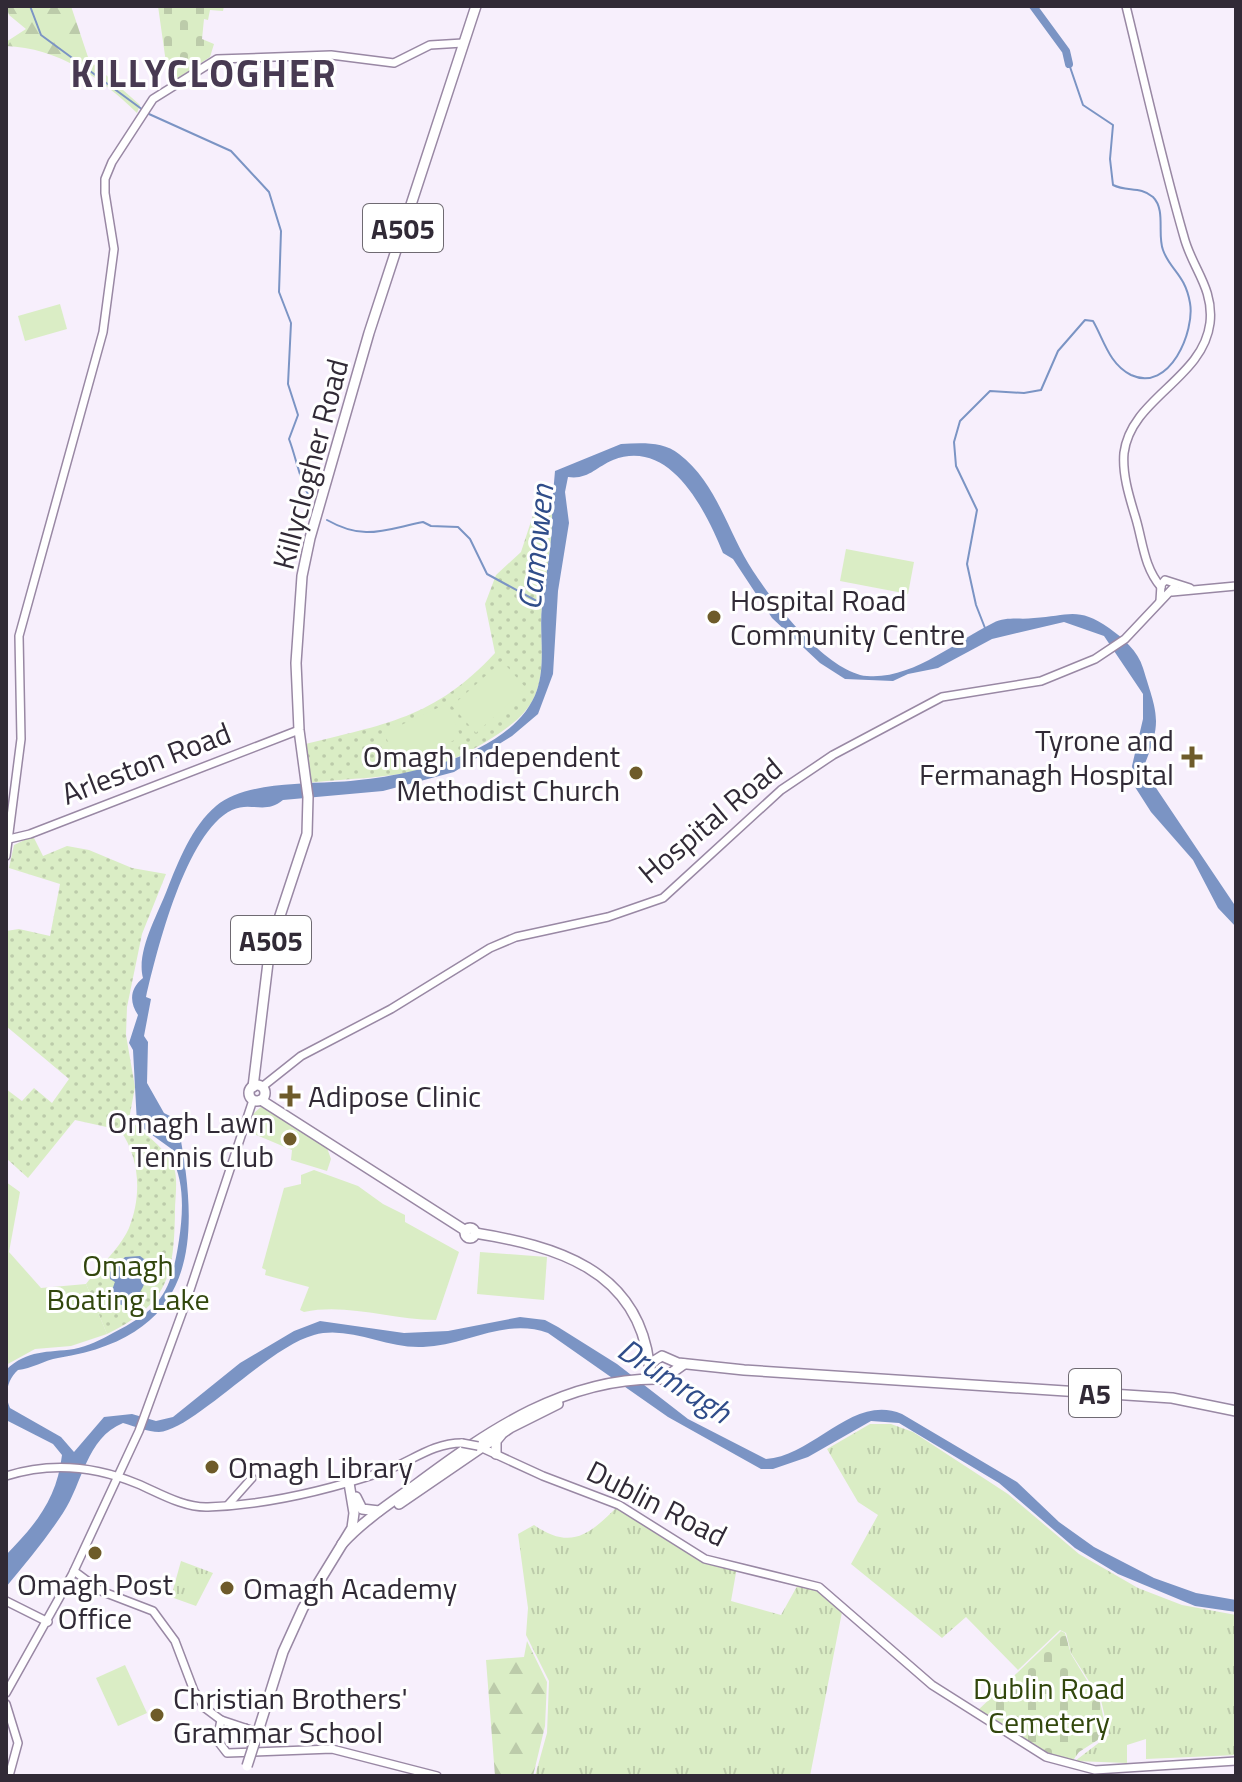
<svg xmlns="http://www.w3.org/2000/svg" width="1242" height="1782" viewBox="0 0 1242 1782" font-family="'Titillium Web',sans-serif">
  <defs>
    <pattern id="grass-tufts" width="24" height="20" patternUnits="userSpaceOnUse" patternTransform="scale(2)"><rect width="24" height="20" fill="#daedc5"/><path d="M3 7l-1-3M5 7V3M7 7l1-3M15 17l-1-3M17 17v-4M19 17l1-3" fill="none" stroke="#bccbaa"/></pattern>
    <pattern id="forest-firs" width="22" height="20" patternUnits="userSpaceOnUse" patternTransform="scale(2)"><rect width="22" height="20" fill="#daedc5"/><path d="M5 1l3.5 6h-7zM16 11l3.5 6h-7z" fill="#bccbaa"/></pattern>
    <pattern id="cemetery-stones" width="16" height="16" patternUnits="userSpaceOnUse" patternTransform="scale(2)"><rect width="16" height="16" fill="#daedc5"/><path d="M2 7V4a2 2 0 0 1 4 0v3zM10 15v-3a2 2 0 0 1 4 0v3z" fill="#bccbaa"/></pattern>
    <pattern id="park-dots" width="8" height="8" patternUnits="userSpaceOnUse" patternTransform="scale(2)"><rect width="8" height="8" fill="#daedc5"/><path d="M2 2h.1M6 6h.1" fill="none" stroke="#bccbaa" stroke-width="1.8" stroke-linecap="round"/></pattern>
  </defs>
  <rect width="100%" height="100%" fill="#f7effc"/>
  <g fill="url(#grass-tufts)">
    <polygon points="870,1424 891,1424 913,1432 1008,1494 1079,1554 1138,1588 1182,1605 1236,1615 1236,1755 1146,1759 1146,1739 1127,1745 1127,1763 1075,1761 1109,1735 1101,1700 1071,1653 1066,1633 1060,1630 1018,1670 966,1617 942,1638 851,1564 878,1515 858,1502 827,1449"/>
    <path d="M619,1505l73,47 45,15 -6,34 50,14 19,-34 9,1 34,25 -33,169h-275l12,-43 2,-52 -23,-46 2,-27 -10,-74 16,-9c38,26 56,9 85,-20z"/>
    <polygon points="181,1561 213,1573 196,1606 171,1597"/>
  </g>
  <g fill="url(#forest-firs)">
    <path d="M6,6h65l18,54 51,45 -3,8c-37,-36 -79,-65 -131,-67v-4l20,-13 -17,-14z"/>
    <polygon points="527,1641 547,1682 545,1726 533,1776 495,1776 486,1660 524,1657"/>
  </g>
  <g fill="url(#cemetery-stones)">
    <polygon points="158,6 224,6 223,11 210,10 208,20 204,19 202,39 214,44 210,57 169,84"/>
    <polygon points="1061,1631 1065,1633 1071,1654 1100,1702 1107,1734 1079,1752 1071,1763 1047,1755 975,1713"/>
  </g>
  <g fill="url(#park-dots)">
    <path d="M539,497l12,5 -5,5 6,2c1,33 -6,64 -10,96 -3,28 4,58 -5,85 -7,22 -26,36 -45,48 -67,43 -111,37 -185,45l-5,-38c82,-21 132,-26 193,-92l-10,-49 11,-29 25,-23z"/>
    <path d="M33,836l10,20 24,-10 22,4 43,18 34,6 -24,60 -15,73 -1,28 9,52 -6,32c13,13 34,27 43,44 7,13 3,33 3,48 -1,65 -7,93 -68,123l-21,-50c13,-17 35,-37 43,-56 13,-32 11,-70 -9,-98l-45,-10 -47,58 -22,-20v-69l16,12 12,-13 18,15 17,-24 -63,-53v-95l13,-2 31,7 10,-52 -51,-16 5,-23z"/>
  </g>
  <g fill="#daedc5">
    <polygon points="60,304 67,329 25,341 18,316"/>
    <polygon points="846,549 914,562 908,594 840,581"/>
    <polygon points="502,661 526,688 476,733 452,706"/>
    <polygon points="446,704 461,737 399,766 384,733"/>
    <polygon points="262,1106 327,1148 331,1159 327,1171 291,1160 292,1150 247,1131 253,1114"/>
    <path d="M314,1170l44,16 25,18 22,11v7l54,30 -23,68c-46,0 -88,-17 -132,-8l-4,-2 9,-23 -44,-12 1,-5 -4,-2 22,-80 17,-4v-9z"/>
    <polygon points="6,1182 20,1192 9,1252 41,1288 86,1284 107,1334 71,1346 35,1349 6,1365"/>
    <polygon points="480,1252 547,1257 544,1300 477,1294"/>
    <polygon points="125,1665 147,1713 118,1726 96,1678"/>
  </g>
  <g fill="#7b94c4">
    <path d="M621,444c19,-1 42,-3 58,10 38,29 49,79 74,117 21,32 74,101 114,105 45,4 89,-35 126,-53 14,-7 27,-3 41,-5 34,-2 44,-12 75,10 14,10 29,23 34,40 14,46 20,52 1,98l2,7 90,134v20l-18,-19 -25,-48 -42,-48 -16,-25 -3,-21 11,-47v-25l-39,-58 -40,-14 -72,17 -54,29 -30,6 -15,7 -48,-2 -25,-16 -48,-45 -39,-59 -10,-6c-18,-44 -53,-115 -110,-93 -17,7 -25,20 -45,17l-3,15 4,31 -11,68 -5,83 -15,40 -26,22 -58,36 -71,19 -100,9c-18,15 -32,1 -51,10 -46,22 -75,140 -86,187l5,2 -7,37 4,6 -1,41 17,30 10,5 4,7c23,117 20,211 -120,233 -13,2 -27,11 -40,12 -11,10 -14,25 -8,38l51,29 13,15 30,-35 28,-3 24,7 17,-4 67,-54 54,-32 26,-10 84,12 44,-2 72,-14 25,3 13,7 59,37 71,55 78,40c48,-3 87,-66 136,-45l115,68 42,40 35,25 60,31 42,15 40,7v12l-41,-6 -77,-32 -43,-26 -76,-65 -100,-60 -28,-2 -63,36 -35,12h-12l-93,-52 -120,-84c-43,-16 -82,13 -125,14 -37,2 -74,-22 -109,-12 -46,12 -121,95 -155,97 -11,0 -25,-6 -36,-9 -37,15 -40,60 -60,90 -17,26 -37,50 -57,74v-32c30,-31 51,-56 56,-100l-9,-11 -47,-24v-50c22,-21 41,-17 68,-21 14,-3 27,-9 39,-16 47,-24 58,-39 66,-93 4,-27 6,-59 -8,-83l2,-7 -36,-26 -4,-74 -4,-7 9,-28c-9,-13 -8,-27 5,-37 -7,-26 14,-62 24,-88 11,-28 25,-64 49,-84 28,-23 81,-22 117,-24 59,-2 181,-24 204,-92 9,-27 2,-57 5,-84 4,-33 11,-63 10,-97l-7,-2 8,-13 2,-23z"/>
    <path d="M140,1256l8,6c3,19 -18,59 -39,36l6,-16 -5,-3v-7l15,-15z"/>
  </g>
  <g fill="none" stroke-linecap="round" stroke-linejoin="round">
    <g stroke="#7b94c4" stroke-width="2">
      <polyline points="30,6 41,35 143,110"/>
      <path d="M149,114l82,37 38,41 12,39 -2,61 12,31 -3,61 10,31 -9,24c8,21 10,41 22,61"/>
      <path d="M327,520c37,21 56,10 96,2l8,4 27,1 12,12 17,35 57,31"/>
      <path d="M985,628l-9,-23 -9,-41 10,-54 -21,-44 -2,-24 6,-21 30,-30 34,2 17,-3 17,-39 27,-31 8,1c11,19 16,43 38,54 39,18 64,-44 59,-72 -5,-29 -20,-33 -27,-53 -6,-16 3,-40 -10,-53 -13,-11 -26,-5 -40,-12l-3,-26 3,-34 -30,-20 -14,-41"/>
    </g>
    <polyline stroke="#7b94c4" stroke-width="8" points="1033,6 1066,51 1069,64"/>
    <g stroke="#9988a4" stroke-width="10">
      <g id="secondary">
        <path d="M1126,6c19,78 36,155 58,231 8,31 30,51 26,86 -7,56 -79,75 -86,130 -2,22 6,46 12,66 7,24 8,48 25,68"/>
        <polyline points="1172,592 1236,586"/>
        <polyline points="1160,601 1161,585 1165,580 1190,588"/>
        <polyline points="9,839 30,834 299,730"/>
        <polyline points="6,856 21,739 19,636 103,332 114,249 105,193 105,179 112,162 153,99 217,59 331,55 394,63 430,45 463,43"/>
        <polyline points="262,1087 301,1056 391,1009 490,948 516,937 608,917 663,898 781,790 833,755 942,697 1041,681 1095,659 1125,639 1175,586"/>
        <polyline points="480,1447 543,1476 619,1505 705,1559 819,1587 932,1685 1046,1757 1095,1770 1236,1761"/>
        <path d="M6,1476c44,-14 89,-10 132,8 21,9 46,24 70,23 56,-2 120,-17 174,-35 28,-9 49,-29 80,-29"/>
        <polyline points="228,1505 252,1478"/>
        <polyline points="74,1571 101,1591 153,1611 175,1641 194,1691 205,1708 221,1720 257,1732"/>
        <polyline points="6,1601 48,1622"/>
        <polyline points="6,1693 72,1575 139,1431 186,1302 253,1100"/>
        <polyline points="6,1704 18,1743 9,1776"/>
        <polyline points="221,1720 217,1740 227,1753 332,1749 437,1776"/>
      </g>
    </g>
    <g stroke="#9988a4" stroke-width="12">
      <g id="highway">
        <circle cx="257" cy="1093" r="8"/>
        <polyline points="253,1087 270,946 307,834 308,797 299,730 296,663 302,576 310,538 369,333 476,6"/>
        <polyline points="261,1100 466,1231"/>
        <circle cx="470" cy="1233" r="5"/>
        <path d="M475,1233c80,13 162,36 174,130"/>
        <polyline points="652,1376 649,1364 662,1356 678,1363 744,1370 1172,1398 1236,1411"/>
        <polyline points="496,1454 496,1441 501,1435"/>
        <polyline points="356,1497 362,1509 379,1511"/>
        <polyline points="399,1504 510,1428 558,1404"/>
        <path d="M342,1544c21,-23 47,-40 72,-58 75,-56 153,-110 249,-107l21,-15"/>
        <polyline points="245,1729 253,1746"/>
        <polyline points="255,1741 283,1652 303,1608 352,1528 354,1513 349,1483"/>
      </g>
    </g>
    <use href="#secondary" stroke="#fff" stroke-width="7"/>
    <use href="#highway" stroke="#fff" stroke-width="9"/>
    <g stroke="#9988a4" stroke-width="10" stroke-linecap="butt">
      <polyline id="secondary-bridge" points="462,1443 478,1446"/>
    </g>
    <g stroke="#9988a4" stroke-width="12" stroke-linecap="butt">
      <polyline id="highway-bridge" points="247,1766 255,1741"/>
    </g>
    <use href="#secondary-bridge" stroke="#fff" stroke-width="7"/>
    <use href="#highway-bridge" stroke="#fff" stroke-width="9"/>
  </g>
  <g fill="#6e5b2a" stroke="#fff" stroke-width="3">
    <circle cx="714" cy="617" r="8"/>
    <path d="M1188 745h8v8h8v8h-8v8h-8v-8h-8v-8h8z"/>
    <circle cx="636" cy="773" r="8"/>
    <path d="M286 1084h8v8h8v8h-8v8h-8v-8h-8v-8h8z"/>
    <circle cx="290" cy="1139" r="8"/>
    <circle cx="212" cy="1467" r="8"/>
    <circle cx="95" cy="1553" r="8"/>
    <circle cx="227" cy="1588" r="8"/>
    <circle cx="157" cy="1715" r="8"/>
  </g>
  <g text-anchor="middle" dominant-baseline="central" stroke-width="6" stroke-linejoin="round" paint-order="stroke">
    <g fill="#fff" stroke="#6f6a72" stroke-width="2">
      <rect x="363" y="204" width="80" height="48" rx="6"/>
      <rect x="231" y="916" width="80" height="48" rx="6"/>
      <rect x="1069" y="1369" width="52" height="48" rx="6"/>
    </g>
    <g font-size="28" font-weight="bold" fill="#312a36">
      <text x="403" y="228">A505</text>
      <text x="271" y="940">A505</text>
      <text x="1095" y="1393">A5</text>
    </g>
    <g font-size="30" fill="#312a36" stroke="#fff">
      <text transform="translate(310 464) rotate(-75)">Killyclogher Road</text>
      <text transform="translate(146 763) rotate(-21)">Arleston Road</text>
      <text transform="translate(710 820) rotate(-40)">Hospital Road</text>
      <text transform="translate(657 1503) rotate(27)">Dublin Road</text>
    </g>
    <g font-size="30" fill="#312a36" stroke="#fff" text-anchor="start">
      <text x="730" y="600">Hospital Road<tspan x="730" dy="34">Community Centre</tspan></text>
      <text x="1174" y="740" text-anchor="end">Tyrone and<tspan x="1174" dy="34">Fermanagh Hospital</tspan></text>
      <text x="620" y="756" text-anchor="end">Omagh Independent<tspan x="620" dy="34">Methodist Church</tspan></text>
      <text x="308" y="1096">Adipose Clinic</text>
      <text x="274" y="1122" text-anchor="end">Omagh Lawn<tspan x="274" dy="34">Tennis Club</tspan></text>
      <text x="228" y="1467">Omagh Library</text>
      <text x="95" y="1584" text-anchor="middle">Omagh Post<tspan x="95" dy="34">Office</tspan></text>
      <text x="243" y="1588">Omagh Academy</text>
      <text x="173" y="1698">Christian Brothers'<tspan x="173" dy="34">Grammar School</tspan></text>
    </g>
    <g font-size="30" fill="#32470d" stroke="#fff">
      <text x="128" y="1265">Omagh<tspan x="128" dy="34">Boating Lake</tspan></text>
      <text x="1049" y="1688">Dublin Road<tspan x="1049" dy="34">Cemetery</tspan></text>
    </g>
    <g font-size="32" font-style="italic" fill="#304d8a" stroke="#fff">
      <text transform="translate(535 547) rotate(-84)">Camowen</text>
      <text transform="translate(675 1380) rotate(33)">Drumragh</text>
    </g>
    <g font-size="38" font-weight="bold" letter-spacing="2" fill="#483a52" stroke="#fff">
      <text x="204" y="73">KILLYCLOGHER</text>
    </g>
  </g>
  <rect width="1242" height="1782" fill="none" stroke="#312a36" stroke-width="16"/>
</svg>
